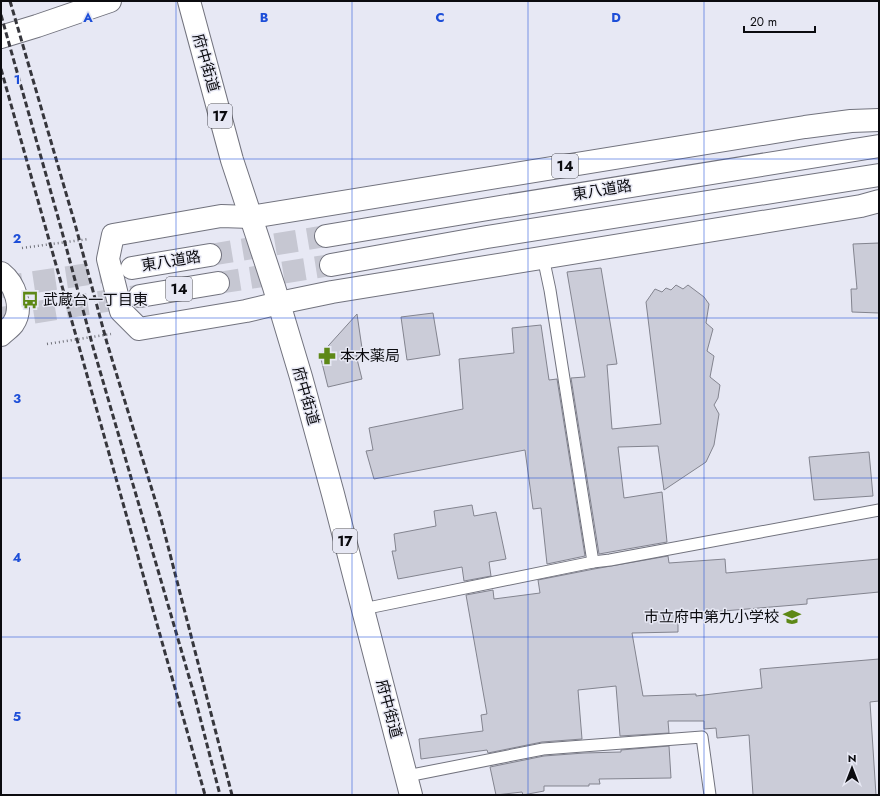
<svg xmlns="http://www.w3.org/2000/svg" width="880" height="796" viewBox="0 0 880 796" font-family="Jost,'Noto Sans JP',sans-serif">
  <rect width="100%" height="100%" fill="#e7e8f4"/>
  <g fill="#cbccd8" stroke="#83848f">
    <polygon points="879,243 879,313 852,312 851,289 857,289 853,244"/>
    <polygon points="601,268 617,364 607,365 612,429 661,424 646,302 655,289 662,292 666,288 671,290 676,285 683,289 688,285 704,297 709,304 706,323 713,329 707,351 714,356 710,377 720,385 718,398 714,405 719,414 714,445 706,462 664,490 658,446 618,447 624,498 662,492 667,542 599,554 571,378 585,377 567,272"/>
    <polygon points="433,313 440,355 407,360 401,317"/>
    <polygon points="357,314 363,355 356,355 362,379 328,387 320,355"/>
    <polygon points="541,325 549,380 557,379 585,556 547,564 541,508 533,509 525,450 374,479 366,451 373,450 369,428 463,409 459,359 514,353 512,328"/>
    <polygon points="869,452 873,496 814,500 809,457"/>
    <polygon points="472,505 474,516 496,512 506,559 489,562 491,576 464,581 462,567 398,579 392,551 396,551 394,534 436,526 434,511"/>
    <polygon points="668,556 669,563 725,559 726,573 879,559 879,592 807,599 807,604 699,613 699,618 678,617 678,632 632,633 643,696 696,694 696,696 762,688 760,669 879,659 879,701 870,702 876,795 753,795 749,735 717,738 716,728 704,729 704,721 668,721 669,733 620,736 616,686 578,690 582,739 542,742 488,753 487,750 421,759 419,739 483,731 481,715 487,714 466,595 493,590 494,599 540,593 538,580 594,569"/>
    <polygon points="669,746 671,778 599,779 600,784 589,784 589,786 544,786 544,791 523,795 522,792 496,795 490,767 544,756 584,753 621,752 621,750"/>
  </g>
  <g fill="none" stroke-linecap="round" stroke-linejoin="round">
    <g stroke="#c6c7d2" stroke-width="22" stroke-dasharray="22 11" stroke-linecap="butt">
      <polyline points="210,255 326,236"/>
      <polyline points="218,283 331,265"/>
      <polyline points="1,287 130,268"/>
      <polyline points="1,318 137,296"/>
    </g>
    <g stroke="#72737e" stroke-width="13">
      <g id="lane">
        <polyline points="543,257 550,290 593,562"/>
        <polyline points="363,609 593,562 610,560 879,510"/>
        <polyline points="407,776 543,749 702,737 710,795"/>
      </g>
    </g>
    <g stroke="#72737e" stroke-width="24">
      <g id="street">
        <polyline points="1,37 37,26 110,1"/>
        <polyline points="251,217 221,216 113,235 108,259 121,311 139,329 246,311 279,303"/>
      </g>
    </g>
    <g stroke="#72737e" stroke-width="24">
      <g id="primary">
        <polyline points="189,1 232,160 274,287 301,377 333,494 411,795"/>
        <polyline points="251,217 805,127 851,121 879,120"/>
        <polyline points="326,236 488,209 879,146"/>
        <polyline points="331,265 487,237 879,175"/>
        <polyline points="132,268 210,255"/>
        <path d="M1,273c14,11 23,35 12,51 -3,4 -8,7 -12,11"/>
        <polyline points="140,296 218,283"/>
        <polyline points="279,303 332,292 861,206 879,201"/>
      </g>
    </g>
    <g stroke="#71727a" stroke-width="2.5" stroke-dasharray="1 3" stroke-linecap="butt">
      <polyline points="22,248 89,239"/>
      <polyline points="47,344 111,334"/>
    </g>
    <use href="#lane" stroke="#fff" stroke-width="11"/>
    <use href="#street" stroke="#fff" stroke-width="22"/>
    <use href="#primary" stroke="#fff" stroke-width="22"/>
    <g stroke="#36363c" stroke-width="3" stroke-dasharray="6 3" stroke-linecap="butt">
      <polyline points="10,1 75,224 107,343 161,519 232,795"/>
      <polyline points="1,15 61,228 93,347 194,694 220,795"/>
      <polyline points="1,69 205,795"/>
    </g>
  </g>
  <path fill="none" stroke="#1d4ed8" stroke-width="1" stroke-opacity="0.55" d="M176,1v794M352,1v794M528,1v794M704,1v794M1,159h878M1,318h878M1,478h878M1,637h878"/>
  <defs>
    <g id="bus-bare" transform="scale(1.38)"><path d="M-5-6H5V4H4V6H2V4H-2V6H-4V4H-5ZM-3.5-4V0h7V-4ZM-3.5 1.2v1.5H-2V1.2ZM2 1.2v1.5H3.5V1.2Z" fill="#5d8816" stroke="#e7e8f4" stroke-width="2.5" paint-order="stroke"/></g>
    <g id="pharmacy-bare" transform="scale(1.38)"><path d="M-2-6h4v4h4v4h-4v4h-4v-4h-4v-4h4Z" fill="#5d8816" stroke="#e7e8f4" stroke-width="2.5" paint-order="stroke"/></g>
    <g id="school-bare" transform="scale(1.38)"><path d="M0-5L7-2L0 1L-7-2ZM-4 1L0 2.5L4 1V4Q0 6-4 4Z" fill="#5d8816" stroke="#e7e8f4" stroke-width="2.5" paint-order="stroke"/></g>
  </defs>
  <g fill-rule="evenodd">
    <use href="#bus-bare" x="30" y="300"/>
    <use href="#pharmacy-bare" x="327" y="356"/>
    <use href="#school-bare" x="792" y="617"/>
  </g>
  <g text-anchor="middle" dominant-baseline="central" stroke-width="3" stroke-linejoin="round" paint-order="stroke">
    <g fill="#e7e8f4" stroke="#4d4d54" stroke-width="1">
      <rect x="208" y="104" width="24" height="24" rx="3"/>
      <rect x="552" y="154" width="26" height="24" rx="3"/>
      <rect x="166" y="277" width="26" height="24" rx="3"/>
      <rect x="333" y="529" width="24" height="24" rx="3"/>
    </g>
    <g font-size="14" font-weight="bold" fill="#0b0b0f">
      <text x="220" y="116">17</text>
      <text x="565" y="166">14</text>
      <text x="179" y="289">14</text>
      <text x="345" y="541">17</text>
    </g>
    <g font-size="15" fill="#0b0b0f" stroke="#e7e8f4">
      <text transform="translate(206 63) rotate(74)">府中街道</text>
      <text transform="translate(602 190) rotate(-9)">東八道路</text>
      <text transform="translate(171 261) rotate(-9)">東八道路</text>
      <text transform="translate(306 396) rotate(74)">府中街道</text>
      <text transform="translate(389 709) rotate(75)">府中街道</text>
    </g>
    <g font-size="15" fill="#0b0b0f" stroke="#e7e8f4" text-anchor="start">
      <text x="43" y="300">武蔵台一丁目東</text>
      <text x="340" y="356">本木薬局</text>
      <text x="779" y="617" text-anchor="end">市立府中第九小学校</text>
    </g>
  </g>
  <g font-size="13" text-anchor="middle" font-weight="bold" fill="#1d4ed8" stroke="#e7e8f4" stroke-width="3" stroke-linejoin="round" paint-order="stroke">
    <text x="88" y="22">A</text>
    <text x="264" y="22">B</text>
    <text x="440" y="22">C</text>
    <text x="616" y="22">D</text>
    <text x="17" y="84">1</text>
    <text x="17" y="243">2</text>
    <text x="17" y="403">3</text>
    <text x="17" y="562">4</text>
    <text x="17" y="721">5</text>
  </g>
  <rect width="880" height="796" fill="none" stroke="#0b0b0f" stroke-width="4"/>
  <g transform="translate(852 768)" stroke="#e7e8f4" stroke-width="3" paint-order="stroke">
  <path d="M0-3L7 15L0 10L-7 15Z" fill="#0b0b0f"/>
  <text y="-6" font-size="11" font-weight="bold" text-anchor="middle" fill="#0b0b0f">N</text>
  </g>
  <path d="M744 26v6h71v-6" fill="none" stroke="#0b0b0f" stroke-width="2"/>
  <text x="750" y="26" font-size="12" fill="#0b0b0f" stroke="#e7e8f4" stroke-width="3" paint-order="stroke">20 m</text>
</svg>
